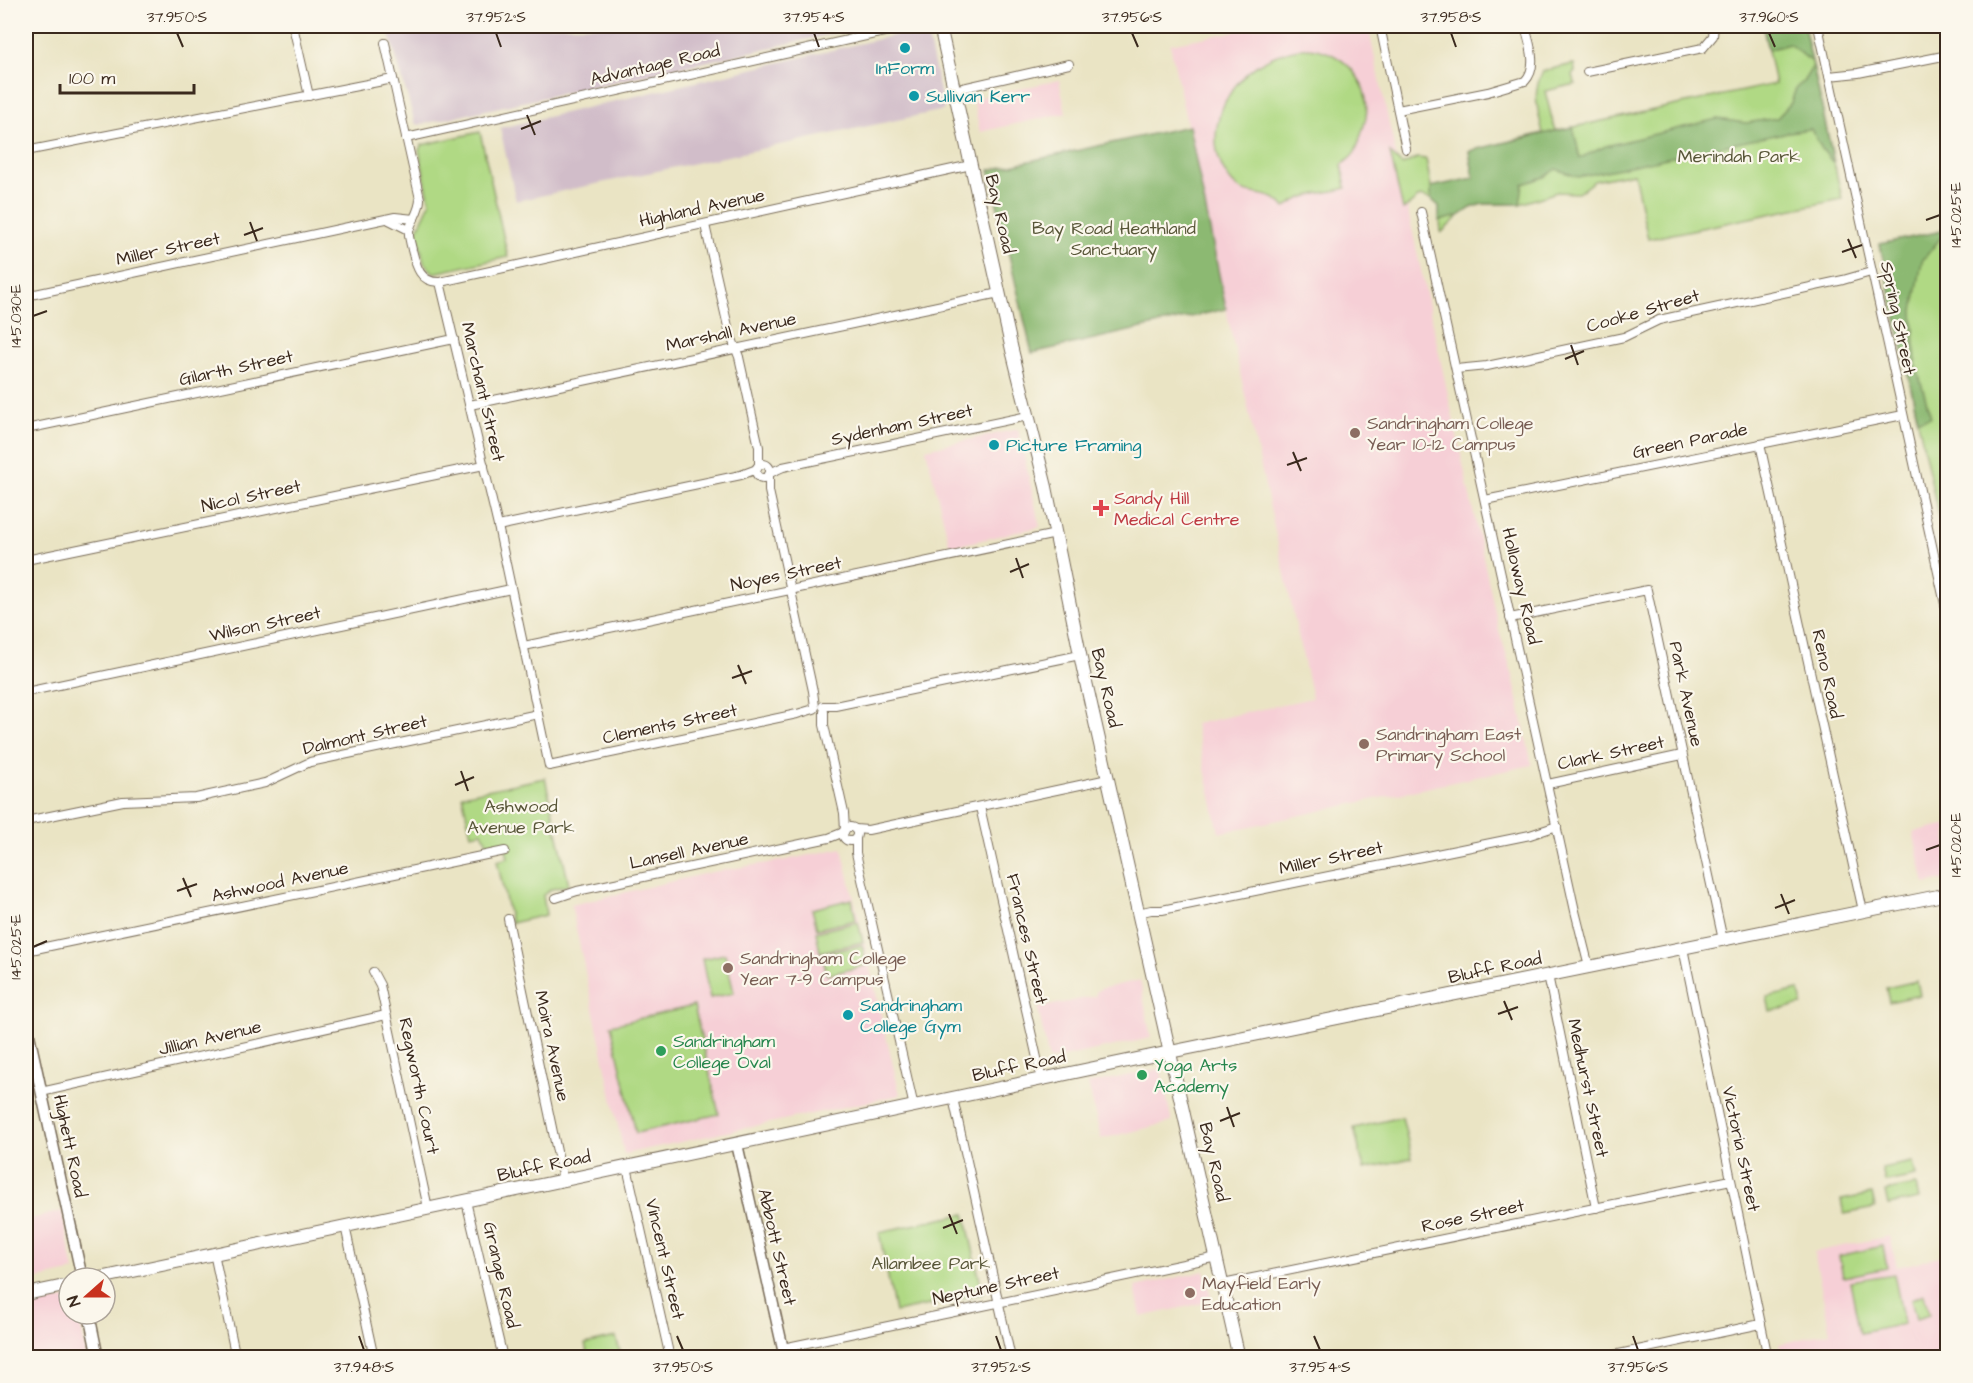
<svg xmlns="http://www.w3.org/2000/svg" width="1973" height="1383" viewBox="0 0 1973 1383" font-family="'Architects Daughter',sans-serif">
  <rect width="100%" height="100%" fill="#fbf7ec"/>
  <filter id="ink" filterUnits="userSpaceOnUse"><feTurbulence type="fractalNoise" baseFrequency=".0167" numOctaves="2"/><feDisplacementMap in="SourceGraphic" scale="12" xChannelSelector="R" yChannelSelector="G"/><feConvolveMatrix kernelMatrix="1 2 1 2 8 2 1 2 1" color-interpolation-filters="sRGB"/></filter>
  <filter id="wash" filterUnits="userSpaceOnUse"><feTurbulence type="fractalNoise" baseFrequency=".008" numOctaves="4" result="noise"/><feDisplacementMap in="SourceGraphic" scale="24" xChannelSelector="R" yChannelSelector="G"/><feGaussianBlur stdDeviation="1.35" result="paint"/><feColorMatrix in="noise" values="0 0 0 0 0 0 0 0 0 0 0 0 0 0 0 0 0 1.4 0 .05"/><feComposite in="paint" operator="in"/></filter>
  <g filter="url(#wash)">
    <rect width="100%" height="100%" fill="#eae4c4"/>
    <g fill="#f6cfd6">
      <polygon points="1264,26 1368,26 1499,630 1513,676 1532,765 1219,833 1195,724 1312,698 1226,309 1170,44"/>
      <polygon points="1059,80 1066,113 980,132 973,99"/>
      <polygon points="1018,429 1040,527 950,547 926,449"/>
      <polygon points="1947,824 1947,879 1925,884 1913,832"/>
      <polygon points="842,848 900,1095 624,1154 571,905 712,872 786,860"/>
      <polygon points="1140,980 1151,1038 1049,1060 1038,1008 1096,996 1096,992 1100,989"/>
      <polygon points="1159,1069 1161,1071 1172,1122 1101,1139 1088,1084"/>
      <polygon points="62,1211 74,1271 26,1282 26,1220"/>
      <polygon points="1890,1236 1897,1267 1947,1255 1947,1357 1782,1357 1779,1344 1830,1332 1814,1252"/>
      <polygon points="1205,1271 1212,1301 1141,1317 1135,1287"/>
      <polygon points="69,1298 69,1314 78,1314 87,1357 26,1357 26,1307"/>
    </g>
    <g fill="#d1bdc9">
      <polygon points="387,26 868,26 418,125 415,123"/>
      <polygon points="926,28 944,110 516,201 500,128"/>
    </g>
    <g fill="#b0d984" stroke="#768251" stroke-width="1.5">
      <path d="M1763,26h41l38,173 -194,40 -14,-66 -40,8 -16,12 -21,-1 -37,12h-38l-11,4 -12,8 -18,17 -2,-27 -8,-7 -11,-3 -17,14 -13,-57 12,12 15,-7 9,1 5,28 43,-9 -5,-27 74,-18c-5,-23 -12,-40 0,-62l31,-7 1,8 -3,3 2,7 2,2 -31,7 10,40 220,-47z"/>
      <path d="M1303,48c36,-1 69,31 63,69 -1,6 -3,12 -5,18 -2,5 -3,12 -6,17 -3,6 -9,8 -13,13l4,23c-22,6 -43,5 -61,20 -2,-3 -6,-7 -10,-9 -16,-9 -31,-1 -45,-19 -30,-39 -8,-92 29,-116 14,-9 28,-13 44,-16z"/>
      <polygon points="480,132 508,257 434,273 424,263 417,231 430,203 419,150 422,145"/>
      <polygon points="1947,230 1947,556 1880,244"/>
      <polygon points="545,778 569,885 552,889 543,895 546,915 511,923 497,861 508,858 505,844 489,847 482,832 471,834 462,795"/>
      <polygon points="852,899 856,920 817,929 812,909"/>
      <polygon points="858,922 863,942 820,952 816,932"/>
      <polygon points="862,945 867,965 827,975 822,954"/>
      <polygon points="725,954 734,993 710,998 702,959"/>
      <polygon points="1917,981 1920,995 1889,1002 1886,988"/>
      <polygon points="1799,990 1802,1005 1770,1011 1767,997"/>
      <polygon points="694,1006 719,1114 636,1133 611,1025"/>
      <polygon points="1402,1117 1412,1158 1364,1169 1354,1128"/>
      <polygon points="1913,1162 1916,1176 1885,1182 1882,1168"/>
      <polygon points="1916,1185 1919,1199 1888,1205 1885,1191"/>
      <polygon points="1872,1194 1875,1208 1844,1214 1841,1200"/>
      <polygon points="965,1214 983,1294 895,1312 879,1232"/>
      <polygon points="1883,1246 1887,1268 1843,1277 1839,1256"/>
      <polygon points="1894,1274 1904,1324 1860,1333 1850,1281"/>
      <polygon points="1924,1294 1929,1315 1916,1319 1911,1299"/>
      <polygon points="616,1337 620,1352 588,1357 585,1344"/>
    </g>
    <g fill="#8cb972" stroke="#647248" stroke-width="1.5">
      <polygon points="1763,26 1804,26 1812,62 1789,44 1768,50"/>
      <polygon points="1813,66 1834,164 1822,149 1811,129 1789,132 1578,177 1556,169 1544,177 1523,184 1520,204 1482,204 1471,208 1459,216 1439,221 1439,206 1431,199 1431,187 1474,178 1469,151 1573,127 1580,158 1606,146 1717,119 1746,123 1777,118 1791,103 1796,88 1803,82"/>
      <polygon points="1189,126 1226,309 1032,353 989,170"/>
      <polygon points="1947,230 1922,261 1913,311 1916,365 1931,417 1918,420 1880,244"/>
    </g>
  </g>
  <g filter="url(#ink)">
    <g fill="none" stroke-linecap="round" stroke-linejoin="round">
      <g stroke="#786b58" stroke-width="10">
        <g id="minor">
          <polyline points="293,26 309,96"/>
          <polyline points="1380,26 1406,149"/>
          <polyline points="1818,26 1948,618"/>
          <path d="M385,43l35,156c0,12 -8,20 -11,32 -1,6 2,13 3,19 4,16 8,33 28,32l58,244 51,240 248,-52 17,-5"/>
          <polyline points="1587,72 1703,48 1713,36 1714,26"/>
          <polyline points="1829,76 1858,73 1948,55"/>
          <polyline points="954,90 1069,64"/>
          <path d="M1398,110l90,-18 37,-11c14,-15 4,-38 0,-55"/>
          <polyline points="406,138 911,26"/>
          <polyline points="26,151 393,79"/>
          <polyline points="1421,212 1575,911 1589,967"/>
          <polyline points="389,220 409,230"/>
          <polyline points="705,225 729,331 739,357 759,447 759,466"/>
          <polyline points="440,282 971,165"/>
          <polyline points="26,296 395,217 414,219"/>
          <polyline points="1456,369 1487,366 1624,337 1659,320 1843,280 1871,272"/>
          <polyline points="470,405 999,293"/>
          <polyline points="26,429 454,339"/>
          <polyline points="1760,444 1863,911"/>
          <circle cx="763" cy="471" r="7"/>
          <polyline points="770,473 783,467 1028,416"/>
          <polyline points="769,475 769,491 813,691 815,707"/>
          <polyline points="1485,500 1903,415"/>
          <polyline points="498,526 741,475 757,469"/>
          <polyline points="26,560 484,465"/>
          <polyline points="1510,618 1647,590 1723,940"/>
          <polyline points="524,646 1056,534"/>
          <polyline points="26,692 511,589"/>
          <polyline points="823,706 835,706 1080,655"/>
          <polyline points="824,712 824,725 844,813 845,830"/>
          <polyline points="1548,784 1682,755"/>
          <polyline points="980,807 1042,1080"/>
          <polyline points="26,821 123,801 196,798 265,783 310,762 538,714"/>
          <circle cx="850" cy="834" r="7"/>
          <polyline points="855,829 868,830 1108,779"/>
          <polyline points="856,838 856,853 914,1107"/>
          <polyline points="556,898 577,891 829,838 844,832"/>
          <polyline points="1138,913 1151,910 1162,910 1530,835 1557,826"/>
          <polyline points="508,919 563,1180"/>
          <polyline points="1683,948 1768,1358"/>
          <polyline points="26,951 505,851"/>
          <polyline points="373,972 380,985 428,1208"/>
          <polyline points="1548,975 1596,1208"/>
          <polyline points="41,1092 386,1015"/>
          <polyline points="953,1098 1011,1358"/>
          <polyline points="627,1167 670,1358"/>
          <polyline points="466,1201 503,1358"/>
          <polyline points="345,1226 374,1358"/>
          <polyline points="214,1253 236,1358"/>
          <polyline points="1223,1284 1731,1180"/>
          <polyline points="783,1348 1217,1257"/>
          <polyline points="1600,1358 1761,1324"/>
        </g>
      </g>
      <g stroke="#786b58" stroke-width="13">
        <g id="tertiary">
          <polyline points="26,1021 82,1278"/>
          <polyline points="737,1144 785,1358"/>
          <polyline points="89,1314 98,1358"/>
        </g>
      </g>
      <g stroke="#786b58" stroke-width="14">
        <g id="secondary">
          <polyline points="940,26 1012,350 1046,487 1083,669 1239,1358"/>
          <polyline points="100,1278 1170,1052 1948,894"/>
          <polyline points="26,1294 69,1285"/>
        </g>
      </g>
      <use href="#minor" stroke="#fff" stroke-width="8"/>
      <use href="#tertiary" stroke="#fff" stroke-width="10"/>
      <use href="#secondary" stroke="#fff" stroke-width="12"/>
    </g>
  </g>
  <path fill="none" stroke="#3b2a1e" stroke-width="2" d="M177,33l6,14M496,33l5,14M814,33l5,14M1132,33l6,14M1451,33l5,14M1769,33l6,14M527,115l8,20M521,129l20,-8M1926,220l14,-5M250,222l7,19M244,235l19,-7M1848,239l8,19M1842,252l20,-7M33,316l14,-5M1571,345l7,20M1565,359l19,-8M1293,452l8,19M1287,465l20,-7M1016,558l7,20M1010,572l19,-8M738,665l8,19M732,678l20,-7M461,771l7,20M455,785l19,-8M1926,850l14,-5M183,878l8,19M177,891l20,-7M1781,894l8,20M1775,908l20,-8M33,947l14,-6M1504,1001l8,19M1498,1014l20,-7M1227,1107l7,20M1220,1121l20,-8M949,1214l8,20M943,1228l20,-8M359,1336l5,14M677,1336l6,14M996,1336l5,14M1314,1336l6,14M1633,1336l5,14"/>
  <g fill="#0f9aa8" stroke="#fbf7ec" stroke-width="2">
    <circle cx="905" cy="48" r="6"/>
    <circle cx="914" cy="96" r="6"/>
    <circle cx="994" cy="445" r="6"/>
    <circle cx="848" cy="1015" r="6"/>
  </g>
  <g fill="#8d6e63" stroke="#fbf7ec" stroke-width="2">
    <circle cx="1355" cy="433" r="6"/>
    <circle cx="1364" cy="744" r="6"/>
    <circle cx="728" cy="968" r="6"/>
    <circle cx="1190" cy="1293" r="6"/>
  </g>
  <path fill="#e0444e" stroke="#fbf7ec" stroke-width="2" d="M1098 499h6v6h6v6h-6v6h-6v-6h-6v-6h6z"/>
  <g fill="#2e9e5b" stroke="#fbf7ec" stroke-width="2">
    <circle cx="661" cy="1051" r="6"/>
    <circle cx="1142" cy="1075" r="6"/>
  </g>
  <g text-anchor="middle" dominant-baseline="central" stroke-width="4.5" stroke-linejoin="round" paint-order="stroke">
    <g font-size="18" fill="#3b2a1e" stroke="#fbf7ec">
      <text transform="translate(655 65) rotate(-13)">Advantage Road</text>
      <text transform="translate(702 208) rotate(-12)">Highland Avenue</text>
      <text transform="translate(1000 214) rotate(77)">Bay Road</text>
      <text transform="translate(168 249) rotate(-12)">Miller Street</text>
      <text transform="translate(1643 311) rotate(-16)">Cooke Street</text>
      <text transform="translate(1898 318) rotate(78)">Spring Street</text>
      <text transform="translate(731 332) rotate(-12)">Marshall Avenue</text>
      <text transform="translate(236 368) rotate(-12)">Gilarth Street</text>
      <text transform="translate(483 392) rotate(77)">Marchant Street</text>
      <text transform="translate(902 425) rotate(-12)">Sydenham Street</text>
      <text transform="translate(1690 441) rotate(-12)">Green Parade</text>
      <text transform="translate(251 496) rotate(-12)">Nicol Street</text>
      <text transform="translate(786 574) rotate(-12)">Noyes Street</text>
      <text transform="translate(1521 586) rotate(77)">Holloway Road</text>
      <text transform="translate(265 624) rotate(-12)">Wilson Street</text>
      <text transform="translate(1827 674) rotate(78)">Reno Road</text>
      <text transform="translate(1106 688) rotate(77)">Bay Road</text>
      <text transform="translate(1686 694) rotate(78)">Park Avenue</text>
      <text transform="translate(670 724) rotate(-12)">Clements Street</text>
      <text transform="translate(365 735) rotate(-13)">Dalmont Street</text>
      <text transform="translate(1611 753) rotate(-12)">Clark Street</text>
      <text transform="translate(689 851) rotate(-12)">Lansell Avenue</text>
      <text transform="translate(1331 858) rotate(-12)">Miller Street</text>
      <text transform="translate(280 882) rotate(-12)">Ashwood Avenue</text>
      <text transform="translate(1027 939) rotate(77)">Frances Street</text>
      <text transform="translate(1495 968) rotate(-12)">Bluff Road</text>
      <text transform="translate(210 1038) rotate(-13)">Jillian Avenue</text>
      <text transform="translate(552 1046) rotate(78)">Moira Avenue</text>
      <text transform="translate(1019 1066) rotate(-12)">Bluff Road</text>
      <text transform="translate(419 1086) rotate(78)">Regworth Court</text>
      <text transform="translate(1588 1088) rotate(78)">Medhurst Street</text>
      <text transform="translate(70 1146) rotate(78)">Highett Road</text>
      <text transform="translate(1741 1149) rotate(78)">Victoria Street</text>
      <text transform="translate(1214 1162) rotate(77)">Bay Road</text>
      <text transform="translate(544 1166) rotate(-12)">Bluff Road</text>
      <text transform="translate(1473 1216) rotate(-12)">Rose Street</text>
      <text transform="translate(777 1247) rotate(77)">Abbott Street</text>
      <text transform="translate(665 1259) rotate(77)">Vincent Street</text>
      <text transform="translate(501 1275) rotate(77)">Grange Road</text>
      <text transform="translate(996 1286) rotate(-12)">Neptune Street</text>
    </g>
    <g font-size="18" fill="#0d838f" stroke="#fbf7ec" text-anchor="start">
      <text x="905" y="68" text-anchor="middle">InForm</text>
      <text x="926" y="96">Sullivan Kerr</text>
      <text x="1006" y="445">Picture Framing</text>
      <text x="860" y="1005">Sandringham<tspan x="860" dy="21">College Gym</tspan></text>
    </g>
    <g font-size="18" fill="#585638" stroke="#fbf7ec">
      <text x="1739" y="156">Merindah Park</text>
      <text x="1114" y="228">Bay Road Heathland<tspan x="1114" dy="21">Sanctuary</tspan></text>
      <text x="521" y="806">Ashwood<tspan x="521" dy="21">Avenue Park</tspan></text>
      <text x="931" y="1263">Allambee Park</text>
    </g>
    <g font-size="18" fill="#785e54" stroke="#fbf7ec" text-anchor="start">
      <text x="1367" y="423">Sandringham College<tspan x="1367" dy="21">Year 10-12 Campus</tspan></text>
      <text x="1376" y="734">Sandringham East<tspan x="1376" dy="21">Primary School</tspan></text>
      <text x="740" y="958">Sandringham College<tspan x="740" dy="21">Year 7-9 Campus</tspan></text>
      <text x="1202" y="1283">Mayfield Early<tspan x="1202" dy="21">Education</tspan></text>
    </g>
    <g font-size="18" fill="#be3a42" stroke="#fbf7ec" text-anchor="start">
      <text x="1114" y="498">Sandy Hill<tspan x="1114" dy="21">Medical Centre</tspan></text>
    </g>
    <g font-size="18" fill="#27864d" stroke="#fbf7ec" text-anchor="start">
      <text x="673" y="1041">Sandringham<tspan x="673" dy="21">College Oval</tspan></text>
      <text x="1154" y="1065">Yoga Arts<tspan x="1154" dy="21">Academy</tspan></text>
    </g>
  </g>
  <rect width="1973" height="1383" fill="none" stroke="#fbf7ec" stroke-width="66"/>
  <g transform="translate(87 1296) rotate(249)"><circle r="28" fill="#fbf7ec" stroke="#aea59a" stroke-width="1.5"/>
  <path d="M0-4.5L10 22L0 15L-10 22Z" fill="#c8321e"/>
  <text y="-9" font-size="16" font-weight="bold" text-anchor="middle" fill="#3b2a1e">N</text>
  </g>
  <path d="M60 84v9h134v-9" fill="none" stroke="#3b2a1e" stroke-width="3"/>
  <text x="69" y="84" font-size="18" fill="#3b2a1e" stroke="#fbf7ec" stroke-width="4.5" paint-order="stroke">100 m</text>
  <rect x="33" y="33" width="1907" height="1317" fill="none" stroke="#3b2a1e" stroke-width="2"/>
  <g font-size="15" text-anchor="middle" fill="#3b2a1e">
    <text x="177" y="22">37.950°S</text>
    <text x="496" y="22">37.952°S</text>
    <text x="814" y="22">37.954°S</text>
    <text x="1132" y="22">37.956°S</text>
    <text x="1451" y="22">37.958°S</text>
    <text x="1769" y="22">37.960°S</text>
    <text transform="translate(1956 215) rotate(-90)" y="5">145.025°E</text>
    <text transform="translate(16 316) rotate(-90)" y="5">145.030°E</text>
    <text transform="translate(1956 845) rotate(-90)" y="5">145.020°E</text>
    <text transform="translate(16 947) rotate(-90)" y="5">145.025°E</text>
    <text x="364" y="1372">37.948°S</text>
    <text x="683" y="1372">37.950°S</text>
    <text x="1001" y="1372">37.952°S</text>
    <text x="1320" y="1372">37.954°S</text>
    <text x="1638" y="1372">37.956°S</text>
  </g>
</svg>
